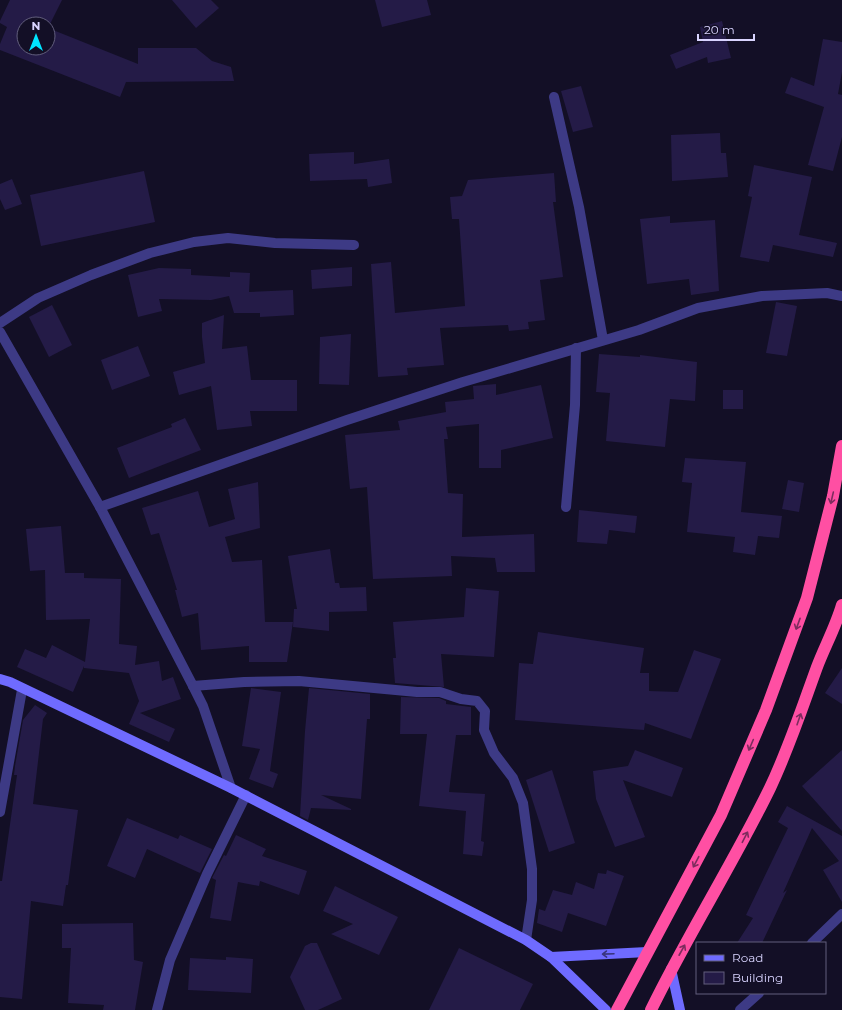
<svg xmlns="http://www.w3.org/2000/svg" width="842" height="1010" viewBox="0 0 842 1010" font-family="Montserrat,sans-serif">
  <rect width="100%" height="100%" fill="#130f26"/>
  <g fill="#241b47" fill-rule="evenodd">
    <path d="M10,0h52l-14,28 90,36v-16h58l16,13 19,6 3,14 -108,1 -6,15 -120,-47v-6l7,-17 -7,-4v-2zM24,24h24v24h-24z"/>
    <polygon points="172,0 211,0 219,8 196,28"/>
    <polygon points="375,0 427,0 431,15 382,27"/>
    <polygon points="722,21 731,58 708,63 707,57 676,69 670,55 703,42 700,27"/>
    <polygon points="823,39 842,42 842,72 838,94 842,95 842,137 833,171 808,165 824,107 785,93 791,77 814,86"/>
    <polygon points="581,86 593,127 573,132 561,91"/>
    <polygon points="720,133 721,153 726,153 728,177 672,181 671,135"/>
    <polygon points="354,152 354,164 389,159 392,183 368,187 367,179 310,181 309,154"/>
    <polygon points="754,165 812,177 799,235 837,243 833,257 773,245 769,262 740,257 752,197 748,196"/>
    <polygon points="144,171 155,222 41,246 30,195"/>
    <polygon points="554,173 556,202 553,202 563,277 540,280 545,320 528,322 529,329 509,331 508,325 440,328 444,365 407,368 408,375 378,377 371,264 391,262 395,313 465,306 459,219 452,219 450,197 462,196 468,180"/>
    <polygon points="12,179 22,204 5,210 0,199 0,184"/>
    <polygon points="670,216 670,223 715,220 719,291 691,295 689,279 647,284 640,219"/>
    <polygon points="352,267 352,286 312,289 311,270"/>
    <polygon points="159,268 191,269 191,275 230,277 230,272 250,273 249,292 293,290 294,315 260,317 260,313 234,313 229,296 211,300 159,299 162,311 138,317 128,275"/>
    <polygon points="776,302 797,306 787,356 766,353"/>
    <polygon points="52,305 72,345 49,357 29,317"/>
    <polygon points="224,315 222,349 247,346 251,380 297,380 297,411 250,411 252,426 217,430 211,386 179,395 173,372 205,363 202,337 202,323"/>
    <polygon points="351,334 349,385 319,384 320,337"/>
    <polygon points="138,346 150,376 112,390 101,360"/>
    <polygon points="599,354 640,357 640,355 697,362 695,401 670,399 665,447 606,441 610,393 596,392"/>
    <polygon points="496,384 496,395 541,385 553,438 501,450 501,468 479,468 479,424 446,427 448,439 444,439 448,493 463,494 462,537 534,534 535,572 497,572 495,558 451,556 452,576 373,579 367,487 350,489 345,435 400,430 398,421 446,412 445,402 474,399 473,386"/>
    <rect x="723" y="390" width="20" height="19"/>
    <polygon points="185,418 201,450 129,478 117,448 172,427 171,424"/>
    <polygon points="685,458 746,462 741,512 782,516 779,538 758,536 755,555 733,552 735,537 687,532 692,483 682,482"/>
    <polygon points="788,480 804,483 799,512 782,509"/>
    <polygon points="258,482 260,528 225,537 232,562 262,560 265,622 293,622 287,662 249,662 249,646 201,650 198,613 182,617 175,590 177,590 159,533 151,535 142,508 198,491 209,527 235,519 228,489"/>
    <polygon points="579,510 637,516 635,533 609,530 607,544 577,542"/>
    <polygon points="61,526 65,573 84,573 84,578 121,579 119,644 137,646 135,665 159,661 162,681 173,677 181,699 140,713 175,729 169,742 129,724 139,701 129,673 84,668 84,666 73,692 17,667 25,649 46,658 52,645 85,662 90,619 46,620 45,570 30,571 26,529"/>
    <polygon points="330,549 335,583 339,583 340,588 366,587 367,611 329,612 329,631 293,627 294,609 297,609 288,556"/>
    <polygon points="466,588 499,591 494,657 441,654 444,687 395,683 393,658 396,658 393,622 464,617"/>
    <polygon points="538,632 644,648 640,673 649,673 649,691 678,692 694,650 721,659 691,739 645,723 644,730 515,720 519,663 533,664"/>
    <polygon points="842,668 842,704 825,693"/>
    <polygon points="251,688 281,692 270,771 278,774 273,788 249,779 260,749 242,746"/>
    <polygon points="309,688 370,694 370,719 367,719 361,799 321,795 351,809 351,810 311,808 308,820 300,816 305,731"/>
    <polygon points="401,697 439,698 446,701 446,704 471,707 471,735 456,735 449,792 485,794 481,841 484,842 482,856 463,854 466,811 419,806 427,734 400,734"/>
    <polygon points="35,705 47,713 43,719 33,804 78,810 68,885 66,885 63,906 31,901 22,999 0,997 0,881 2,881 17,775 14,775 15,766 23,720"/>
    <polygon points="635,750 683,768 672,797 623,780 645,837 615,847 596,799 593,771 628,766"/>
    <polygon points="842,750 842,831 802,786"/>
    <polygon points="552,770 575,843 549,852 526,780"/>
    <polygon points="787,806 842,836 842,902 823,870 839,861 812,828 783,893 787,890 762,943 737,943 753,918 746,915 788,828 778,822"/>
    <polygon points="127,818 178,839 180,835 212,849 200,873 147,849 135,878 107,866"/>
    <polygon points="236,835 266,849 262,856 307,871 299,895 260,881 259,886 238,882 231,921 210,918 216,880 212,878 224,855 226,856"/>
    <polygon points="607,870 624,876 606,926 568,913 562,932 537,923 539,909 545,911 553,890 572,895 576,882 594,889 598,873 606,874"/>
    <polygon points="335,886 398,917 379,955 331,934 353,924 323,911"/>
    <polygon points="133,923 134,960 143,962 135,1010 103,1010 104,1005 68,1003 71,948 62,948 62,924"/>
    <polygon points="311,943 317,943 342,999 318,1010 305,1010 290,977 305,946"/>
    <polygon points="459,948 533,984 520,1010 429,1010"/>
    <polygon points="226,957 253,959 251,993 188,990 190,958 226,960"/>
  </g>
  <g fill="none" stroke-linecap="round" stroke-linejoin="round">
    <g stroke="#3d3a85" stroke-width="10">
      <polyline points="554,97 579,207 603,340"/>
      <polyline points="0,323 38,298 91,275 150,253 194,242 228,238 275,243 354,245"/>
      <polyline points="0,332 100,507 193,686 203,706 231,788"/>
      <polyline points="100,507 347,420 463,382 639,330 698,308 762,296 827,293 842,296"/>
      <polyline points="566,507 575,405 576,348"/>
      <polyline points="193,686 244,682 299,681 417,692 440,692 461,699 477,701 485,711 484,730 494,753 513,778 523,803 532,869 532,900 526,940"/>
      <polyline points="0,812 22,690"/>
      <polyline points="812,943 842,914"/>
      <polyline points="157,1010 170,960 207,874 246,795"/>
      <polyline points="740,1010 759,993"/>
    </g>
    <g stroke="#6f6bff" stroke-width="10">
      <polyline points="0,679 10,682 231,788 526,940 551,957 606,1010"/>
      <polyline points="551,957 647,952"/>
      <polyline points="671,969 680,1010"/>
    </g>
    <g stroke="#ff4fa3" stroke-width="12">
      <polyline points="617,1010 721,815 766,710 807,598 833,496 842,446"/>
      <path d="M651,1010c37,-76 82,-146 119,-222 19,-40 32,-80 47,-121 8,-21 19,-41 25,-62"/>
    </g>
  </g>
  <defs><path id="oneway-shaft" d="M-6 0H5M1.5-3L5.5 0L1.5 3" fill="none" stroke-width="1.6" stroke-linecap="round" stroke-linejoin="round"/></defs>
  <g stroke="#7d2c5e">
    <use href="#oneway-shaft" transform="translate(832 498) rotate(103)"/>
    <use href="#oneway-shaft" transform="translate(798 624) rotate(110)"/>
    <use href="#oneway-shaft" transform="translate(799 719) rotate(-71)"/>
    <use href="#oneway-shaft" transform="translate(751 745) rotate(113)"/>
    <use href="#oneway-shaft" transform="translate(745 837) rotate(-63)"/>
    <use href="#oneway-shaft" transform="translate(696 862) rotate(118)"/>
    <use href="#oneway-shaft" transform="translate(682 950) rotate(-61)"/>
  </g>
  <use stroke="#38347d" href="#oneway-shaft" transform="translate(608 954) rotate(178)"/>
  <rect x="696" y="942" width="130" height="52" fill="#130f26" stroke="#625e7d"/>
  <rect x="704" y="955" width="20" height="6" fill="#6f6bff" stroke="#625e7d"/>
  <text x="732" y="962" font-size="12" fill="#d9d4ff">Road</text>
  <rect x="704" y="972" width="20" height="12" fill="#241b47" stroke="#625e7d"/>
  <text x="732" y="982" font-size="12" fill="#d9d4ff">Building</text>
  <g transform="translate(36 36)"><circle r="19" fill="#130f26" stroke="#625e7d"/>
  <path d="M0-3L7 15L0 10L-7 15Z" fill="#00e5ff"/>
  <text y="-6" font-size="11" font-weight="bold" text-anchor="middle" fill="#d9d4ff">N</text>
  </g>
  <path d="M698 34v6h56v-6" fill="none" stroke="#d9d4ff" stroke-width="2"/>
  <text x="704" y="34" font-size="12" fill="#d9d4ff" stroke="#130f26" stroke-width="3" paint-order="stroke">20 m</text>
</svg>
